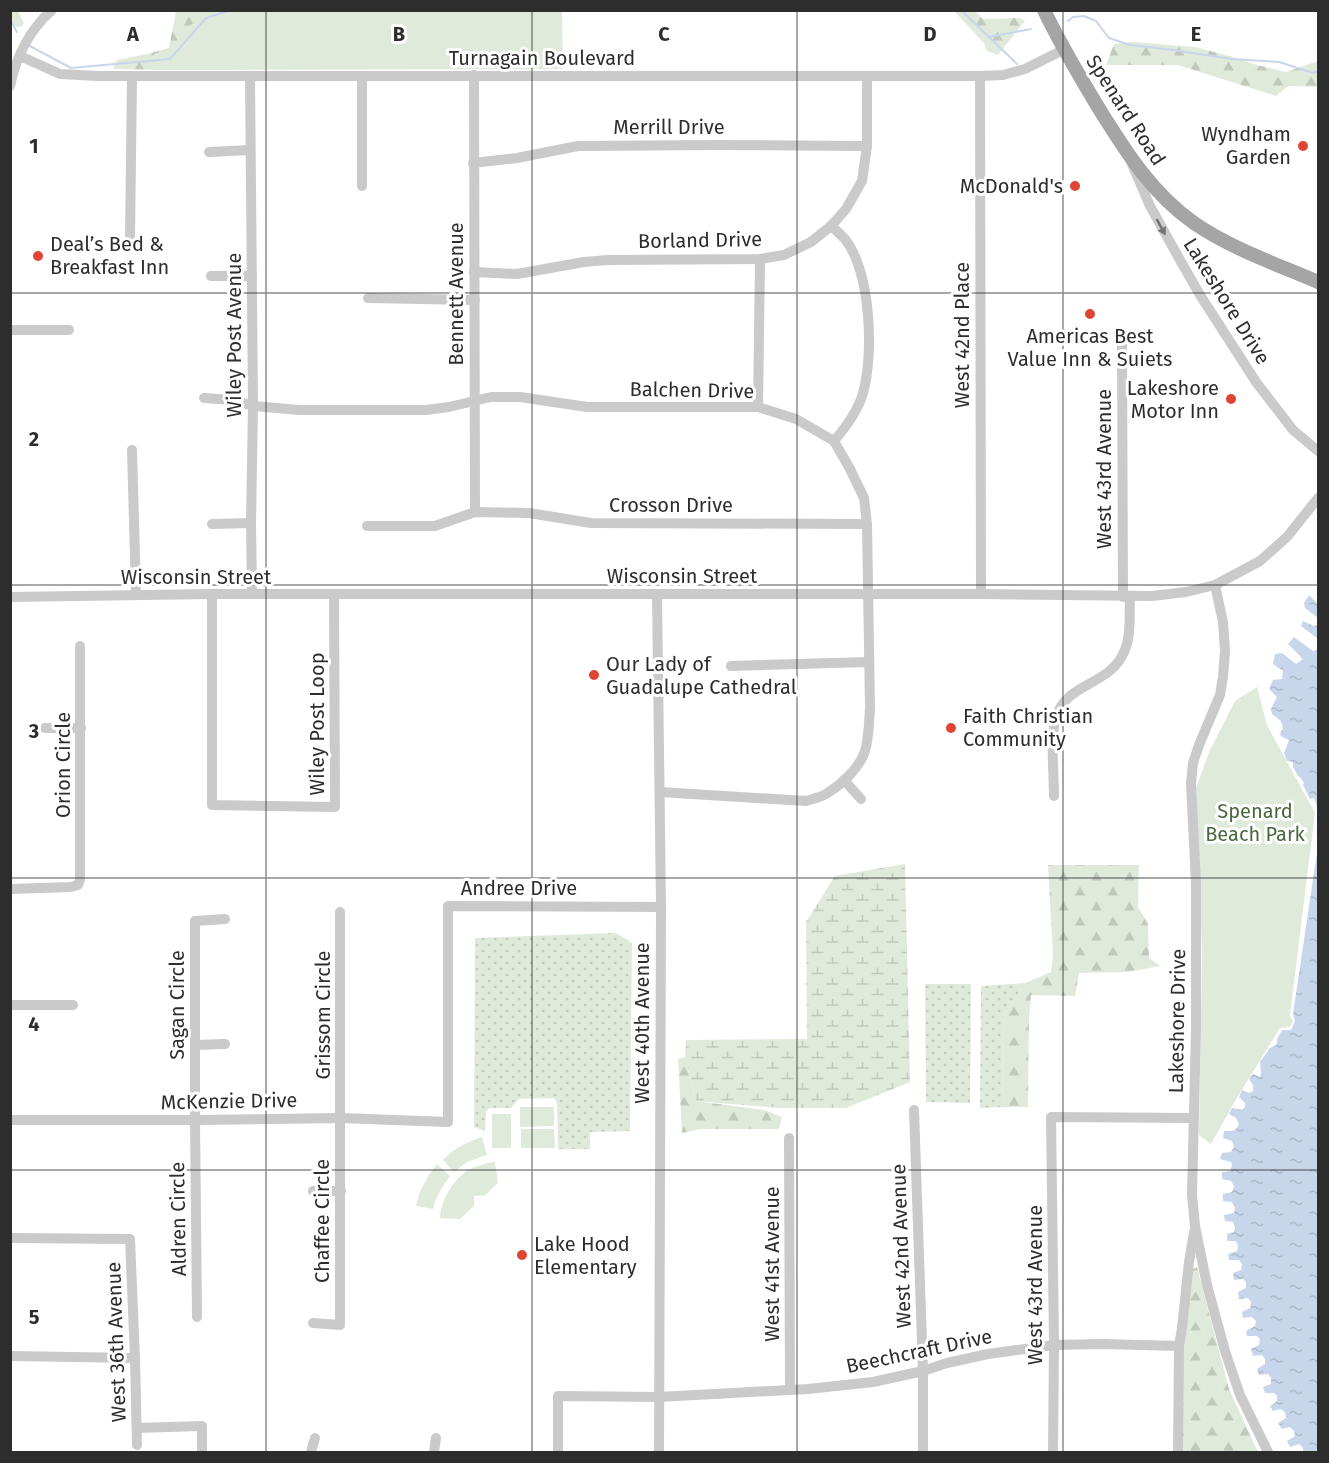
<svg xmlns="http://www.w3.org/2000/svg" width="1329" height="1463" viewBox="0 0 1329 1463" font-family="'Fira Sans',sans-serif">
  <defs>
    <pattern id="grass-dots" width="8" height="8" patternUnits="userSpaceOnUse" patternTransform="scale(1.5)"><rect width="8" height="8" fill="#e0eadb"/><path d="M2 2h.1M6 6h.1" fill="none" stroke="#c0c9bc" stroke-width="1.8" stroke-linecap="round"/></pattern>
    <pattern id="forest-firs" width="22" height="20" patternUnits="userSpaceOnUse" patternTransform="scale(1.5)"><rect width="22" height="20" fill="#e0eadb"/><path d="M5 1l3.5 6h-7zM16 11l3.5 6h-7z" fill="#c0c9bc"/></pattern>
    <pattern id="wetland-marsh" width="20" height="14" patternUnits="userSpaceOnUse" patternTransform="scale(1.5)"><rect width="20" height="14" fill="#e0eadb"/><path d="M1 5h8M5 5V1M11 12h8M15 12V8" fill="none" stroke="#c0c9bc"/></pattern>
    <pattern id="water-ripples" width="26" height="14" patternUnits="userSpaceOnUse" patternTransform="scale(1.5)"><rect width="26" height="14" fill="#c7d6ea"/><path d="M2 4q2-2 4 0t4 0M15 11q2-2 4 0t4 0" fill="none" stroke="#abb8c9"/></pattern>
  </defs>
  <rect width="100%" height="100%" fill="#fff"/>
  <g fill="url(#grass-dots)">
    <polygon points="616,933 632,943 630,1131 590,1132 590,1149 558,1149 557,1103 554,1098 519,1099 511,1108 490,1108 486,1111 485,1131 474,1127 475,938"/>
    <polygon points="1025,983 1004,1016 1003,1107 980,1108 981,986"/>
    <polygon points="925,984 971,984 970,1103 926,1102"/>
  </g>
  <g fill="url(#forest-firs)">
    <polygon points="176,11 260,11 175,70 113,69 117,60 147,54 169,48"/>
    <polygon points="954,11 975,11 983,19 1020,18 1025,21 998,55 987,51 984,43"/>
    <polygon points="1134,42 1195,47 1233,57 1257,65 1286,72 1318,61 1318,87 1288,86 1276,96 1178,65 1106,65 1114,44"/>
    <polygon points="1048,865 1139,865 1138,907 1148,924 1149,958 1160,966 1128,972 1079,973 1075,996 1031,995 1029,1018 1028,1107 1003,1107 1004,1016 1025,983 1051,972 1053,955"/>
    <polygon points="685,1057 696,1101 764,1110 782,1117 779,1129 701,1129 682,1133 678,1059"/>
    <polygon points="1197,1267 1229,1389 1258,1452 1178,1452 1179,1346 1193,1269"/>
  </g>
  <polygon fill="url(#wetland-marsh)" points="905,864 910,1082 846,1108 779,1108 696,1101 685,1057 686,1040 807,1039 806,922 835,876"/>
  <g fill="#e0eadb">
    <polygon points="11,10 18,11 24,23 21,27 11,26"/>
    <polygon points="203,10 562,11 563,69 152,70 154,54 174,47"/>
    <polygon points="1257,687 1267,725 1315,813 1290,1015 1293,1021 1290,1027 1280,1028 1235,1101 1211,1144 1199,1135 1202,954 1196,788 1209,752 1235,701"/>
    <polygon points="520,1107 554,1107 554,1126 520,1127"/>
    <rect x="492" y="1114" width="19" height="34"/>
    <polygon points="521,1129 554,1129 555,1148 521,1148"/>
    <path d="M482,1137l5,18 -20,7 -13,10 -11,-12c11,-12 24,-18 39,-23z"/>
    <path d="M495,1162l3,21 -13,12 -11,1v10l-14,13 -20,-1c1,-18 13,-38 28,-48 8,-4 18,-7 27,-8z"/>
    <path d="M437,1164l13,12c-8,11 -14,21 -17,33l-17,-3c3,-16 11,-29 21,-42z"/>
  </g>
  <g fill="url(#water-ripples)">
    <polygon points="1309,595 1318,604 1318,618 1305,608 1304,603"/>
    <polygon points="1303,621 1314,626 1318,625 1318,639 1301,626"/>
    <polygon points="1294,637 1313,651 1318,649 1318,809 1314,798 1310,799 1303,785 1304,783 1300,777 1298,776 1293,767 1293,762 1287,761 1284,753 1289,740 1282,737 1280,734 1283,728 1281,721 1272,714 1271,709 1277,697 1269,689 1273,680 1282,679 1283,671 1273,664 1275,654 1282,653 1296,664 1303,659 1288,644"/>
    <path d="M1318,848v604h-15v-4l-4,-4 -9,3 -3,-6 8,-5 -1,-5 -4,-4 -8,2 -4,-6 8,-5 -1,-6 -4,-3 -8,2 -3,-5 7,-5v-5l-3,-3h-9l-2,-6 8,-3v-6l-3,-4 -9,1 -2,-6 8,-5v-5l-3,-4 -9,1 -2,-7 8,-4 1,-6 -3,-3h-10l-1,-5 9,-5 1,-5 -4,-4 -9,1 -1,-6 8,-4 1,-6 -3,-4 -9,1 -1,-7 8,-4v-6l-3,-3 -9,1 -1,-7 8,-3 1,-6 -3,-4h-10l-1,-6 9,-3 1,-5 -2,-5h-9v-7l7,-2 1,-5 -2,-5 -8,-1 -1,-6 10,-2 1,-5 -3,-6 -9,-1v-7l9,-2 2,-6 -3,-5 -9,-2v-7l8,-1 2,-6 -1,-3 -11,-3 2,-6 9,-1 3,-5 -2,-6 -9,-3 1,-7c7,0 12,1 15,-7l-3,-6 -7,-4 3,-6 10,2 3,-3v-4l-6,-6 3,-7 7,3 4,-2v-6l-4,-6 4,-5 7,3 1,-3 -1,-12 10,-14 7,-4v-5l5,-9h9l4,-9 -2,-7 22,-148z"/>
  </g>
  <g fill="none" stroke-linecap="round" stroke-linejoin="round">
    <g stroke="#c7d6ea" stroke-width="2">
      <polyline points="961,10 1017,64"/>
      <polyline points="10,20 17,32"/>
      <polyline points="1068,21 1073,17 1084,16 1096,21 1109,38 1130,45 1173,50 1232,59 1279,62 1313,73 1318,71"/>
      <polyline points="989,37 1031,29"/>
      <polyline points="28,45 71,68 170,59 206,18 231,10"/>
    </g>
    <g stroke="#cacaca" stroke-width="10">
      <polyline points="20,56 60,74 98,76 980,76 1003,75 1025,69 1063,50"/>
      <polyline points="474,75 475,512"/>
      <polyline points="980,76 981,594"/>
      <polyline points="250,77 253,406 251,523 252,594"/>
      <polyline points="362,77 362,186"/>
      <path d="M10,86c6,-29 20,-57 42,-76"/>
      <polyline points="209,152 250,150"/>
      <polyline points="473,163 517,158 578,146 719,145 867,146"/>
      <polyline points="1132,164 1150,206 1180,260 1200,295 1256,382 1293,430 1318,451"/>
      <path d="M831,226c5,4 10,9 14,13 26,34 29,115 18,154 -5,18 -17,34 -29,48"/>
      <polyline points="130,239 132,76"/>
      <polyline points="474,272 517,274 584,262 608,260 760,259 784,255 811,242 831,226 846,209 862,181 867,146 867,77"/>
      <polyline points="211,276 252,276"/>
      <polyline points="368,298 475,300"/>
      <polyline points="10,330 69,330"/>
      <polyline points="1122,341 1123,597"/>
      <path d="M204,398l29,2 20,6 46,4h127l23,-3 42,-10h29l67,10h171l38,12 38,22 16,28 14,29 3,26 3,184c-1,14 -1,30 -5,43 -6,18 -25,35 -41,44 -6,3 -12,4 -18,6l-146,-9"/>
      <polyline points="758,407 760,259"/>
      <polyline points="132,450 136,594"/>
      <polyline points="212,524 251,523"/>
      <polyline points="367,526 435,526 475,512 529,513 591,523 867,524"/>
      <polyline points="1215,585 1223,622 1225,651 1223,677 1220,695 1199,745 1193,763 1191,784 1196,883 1196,1028 1192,1195 1195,1226 1207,1285 1225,1351 1240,1395 1268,1452"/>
      <polyline points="212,594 212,805 335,807 334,595"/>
      <polyline points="657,594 661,907 659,1452"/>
      <polyline points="10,597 212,594 981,594 1152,596 1186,592 1215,585 1260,561 1287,537 1318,498"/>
      <polyline points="731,666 869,662"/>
      <polyline points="45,728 81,728"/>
      <polyline points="844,780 861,799"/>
      <path d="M1054,796c0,-21 -4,-59 2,-79 10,-33 51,-32 66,-61 10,-17 7,-41 8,-60"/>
      <polyline points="10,889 71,887 78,885 80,880 80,646"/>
      <polyline points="10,1005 73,1005"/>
      <polyline points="195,1045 225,1044"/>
      <polyline points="914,1110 923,1371 923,1452"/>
      <polyline points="10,1120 195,1120 341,1118 448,1122 448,906 661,907"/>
      <polyline points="789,1138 790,1389"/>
      <polyline points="313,1191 341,1191"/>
      <polyline points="10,1238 130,1239 135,1358 137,1445"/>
      <polyline points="197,1317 195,1120 195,921 225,919"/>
      <polyline points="313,1323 340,1325 340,912"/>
      <polyline points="10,1356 135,1358"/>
      <polyline points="137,1428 202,1426 202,1452"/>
      <polyline points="311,1452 315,1438"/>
      <polyline points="434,1452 436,1438"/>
      <polyline points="558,1452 558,1396 659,1397 808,1389 873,1382 923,1371 947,1363 988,1354 1054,1345 1103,1344 1179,1346"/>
      <polyline points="1053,1452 1054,1345 1051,1117 1193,1118"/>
      <polyline points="1178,1452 1179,1346 1182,1328 1189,1262 1194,1232"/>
    </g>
    <path stroke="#a5a5a5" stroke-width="14" d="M1044,10c16,34 35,65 54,97 27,43 53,86 96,116 38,26 82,41 124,59"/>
  </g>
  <defs><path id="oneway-solid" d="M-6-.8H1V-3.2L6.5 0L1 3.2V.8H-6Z" transform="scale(1.5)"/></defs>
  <use fill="#747474" href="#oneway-solid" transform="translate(1161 227) rotate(61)"/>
  <path fill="none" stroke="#2d2d2d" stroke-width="1.5" stroke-opacity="0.55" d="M266,10v1442M532,10v1442M797,10v1442M1063,10v1442M10,293h1308M10,585h1308M10,878h1308M10,1170h1308"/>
  <g fill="#df4534" stroke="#fff" stroke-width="2">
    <circle cx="1303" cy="146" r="6"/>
    <circle cx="1075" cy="186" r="6"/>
    <circle cx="38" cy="256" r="6"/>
    <circle cx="1090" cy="314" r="6"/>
    <circle cx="1231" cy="399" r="6"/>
    <circle cx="594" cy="675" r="6"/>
    <circle cx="951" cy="728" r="6"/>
    <circle cx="522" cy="1255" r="6"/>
  </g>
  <g text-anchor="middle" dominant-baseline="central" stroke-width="6" stroke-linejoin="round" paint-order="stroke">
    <g font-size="20" fill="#2d2d2d" stroke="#fff">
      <text x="542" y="58">Turnagain Boulevard</text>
      <text transform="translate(1126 110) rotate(57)">Spenard Road</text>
      <text x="669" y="127">Merrill Drive</text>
      <text transform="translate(700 240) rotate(-1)">Borland Drive</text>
      <text transform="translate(456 294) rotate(-90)">Bennett Avenue</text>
      <text transform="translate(1227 301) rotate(58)">Lakeshore Drive</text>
      <text transform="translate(234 335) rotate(-90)">Wiley Post Avenue</text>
      <text transform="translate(962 335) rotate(-90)">West 42nd Place</text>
      <text transform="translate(692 390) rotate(1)">Balchen Drive</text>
      <text transform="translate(1104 469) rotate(-90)">West 43rd Avenue</text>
      <text x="671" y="505">Crosson Drive</text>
      <text x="682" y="576">Wisconsin Street</text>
      <text x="196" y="577">Wisconsin Street</text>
      <text transform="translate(317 724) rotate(-90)">Wiley Post Loop</text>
      <text transform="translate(63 765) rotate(-90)">Orion Circle</text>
      <text x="519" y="888">Andree Drive</text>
      <text transform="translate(177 1005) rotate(-90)">Sagan Circle</text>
      <text transform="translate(323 1015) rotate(-90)">Grissom Circle</text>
      <text transform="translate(1177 1021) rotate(-89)">Lakeshore Drive</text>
      <text transform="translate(642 1023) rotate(-90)">West 40th Avenue</text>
      <text transform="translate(229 1101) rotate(-1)">McKenzie Drive</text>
      <text transform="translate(178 1219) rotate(-91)">Aldren Circle</text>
      <text transform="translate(322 1221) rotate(-90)">Chaffee Circle</text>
      <text transform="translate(901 1246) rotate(-92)">West 42nd Avenue</text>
      <text transform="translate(772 1264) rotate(-90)">West 41st Avenue</text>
      <text transform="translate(1035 1285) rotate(-90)">West 43rd Avenue</text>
      <text transform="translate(116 1342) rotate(-92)">West 36th Avenue</text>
      <text transform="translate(919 1351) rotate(-12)">Beechcraft Drive</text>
    </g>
    <g font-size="20" fill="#2d2d2d" stroke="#fff" text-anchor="start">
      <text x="1291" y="134" text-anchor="end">Wyndham<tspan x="1291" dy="23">Garden</tspan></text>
      <text x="1063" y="186" text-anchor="end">McDonald's</text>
      <text x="50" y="244">Deal’s Bed &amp;<tspan x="50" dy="23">Breakfast Inn</tspan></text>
      <text x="1090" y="336" text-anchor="middle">Americas Best<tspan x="1090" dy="23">Value Inn &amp; Suiets</tspan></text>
      <text x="1219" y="388" text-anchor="end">Lakeshore<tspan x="1219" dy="23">Motor Inn</tspan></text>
      <text x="606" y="664">Our Lady of<tspan x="606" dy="23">Guadalupe Cathedral</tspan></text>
      <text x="963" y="716">Faith Christian<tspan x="963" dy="23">Community</tspan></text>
      <text x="534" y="1244">Lake Hood<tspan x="534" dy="23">Elementary</tspan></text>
    </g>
    <g font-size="20" fill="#49673c" stroke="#fff">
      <text x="1255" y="811">Spenard<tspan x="1255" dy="23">Beach Park</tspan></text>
    </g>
  </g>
  <g font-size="20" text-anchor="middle" font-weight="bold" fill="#2d2d2d" stroke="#fff" stroke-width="6" stroke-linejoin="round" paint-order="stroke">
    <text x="133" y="41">A</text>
    <text x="399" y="41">B</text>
    <text x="664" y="41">C</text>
    <text x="930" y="41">D</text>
    <text x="1196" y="41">E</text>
    <text x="34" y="153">1</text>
    <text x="34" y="446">2</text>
    <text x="34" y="738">3</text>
    <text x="34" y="1031">4</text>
    <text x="34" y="1324">5</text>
  </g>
  <rect width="1329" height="1463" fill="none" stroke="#2d2d2d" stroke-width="24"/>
</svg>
